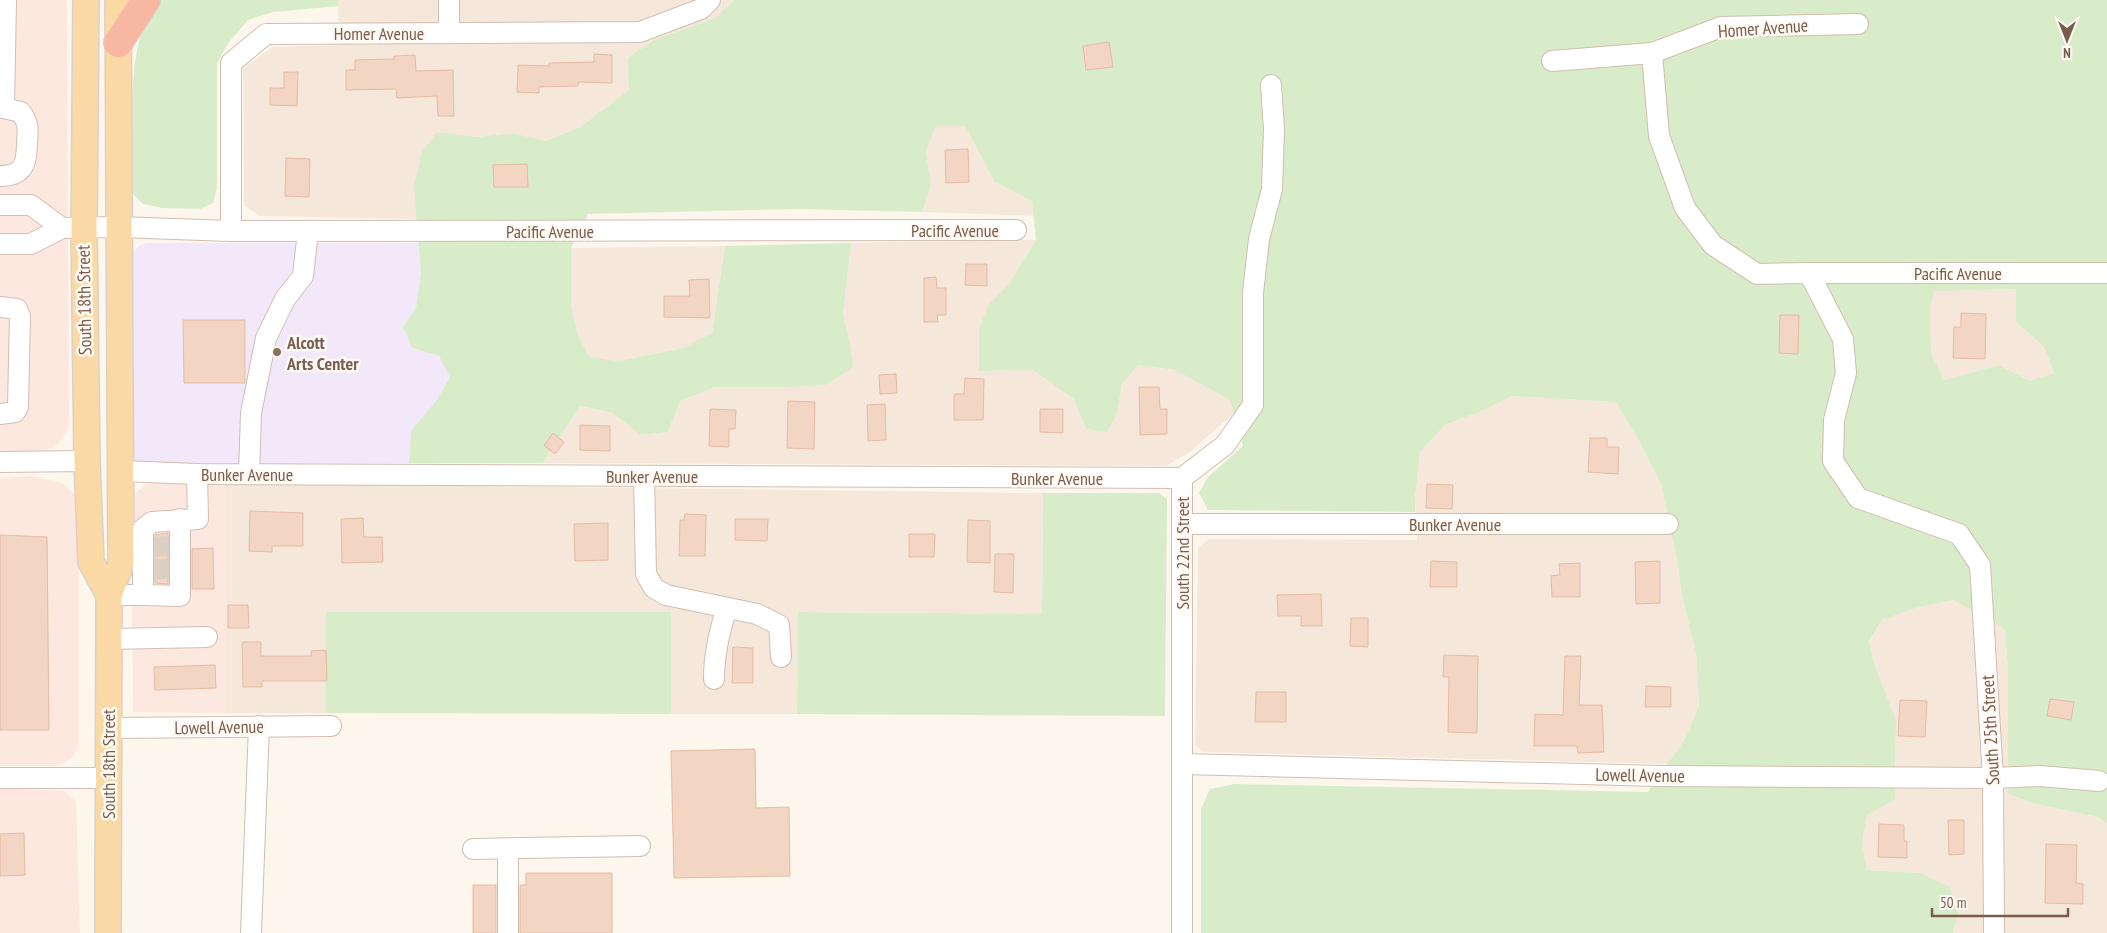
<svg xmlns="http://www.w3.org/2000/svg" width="2107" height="933" viewBox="0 0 2107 933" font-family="'PT Sans Narrow',sans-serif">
  <rect width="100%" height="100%" fill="#fdf6ec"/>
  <g fill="#f5e8da">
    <polygon points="338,0 734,0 715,18 654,40 629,90 580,127 546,141 512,133 477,137 437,132 417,207 418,219 259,216 244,205 243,68 273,47 339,45"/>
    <polygon points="936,126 965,126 994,181 1032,201 1034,216 922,212 931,187 926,151"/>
    <polygon points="1036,240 1009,284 989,304 979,371 1033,370 1074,399 1086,429 1106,432 1117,414 1122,384 1138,365 1175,370 1230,400 1234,413 1190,452 1166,466 543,463 580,406 613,413 640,435 668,432 680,401 715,387 786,387 853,367 850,343 843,314 851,243"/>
    <polygon points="725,246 712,333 683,348 619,361 589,357 577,333 571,304 571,248"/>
    <polygon points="2016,289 2016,322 2044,347 2054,374 2030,381 1999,365 1944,380 1931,353 1930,309 1934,290"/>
    <polygon points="1512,396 1616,402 1638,439 1661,484 1677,560 1682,595 1696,654 1699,706 1685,739 1668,764 1204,752 1195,745 1198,547 1209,539 1417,540 1415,500 1420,452 1445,425 1484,410"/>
    <polygon points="225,483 1043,493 1042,614 798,612 797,714 671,714 671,612 326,612 326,713 225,713"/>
    <polygon points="1953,600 2005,629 2008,671 2040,805 2098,817 2107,824 2107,933 1953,933 1958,913 1919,873 1867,870 1862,843 1867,815 1895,798 1896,720 1874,663 1869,642 1882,620 1919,607"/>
  </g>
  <g fill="#fde8e0">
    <polygon points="0,0 67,0 69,426 59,443 44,452 0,452"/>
    <polygon points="31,476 62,483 75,495 79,513 79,746 72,758 56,766 0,766 0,478"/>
    <polygon points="225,483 225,713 133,712 131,510 136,493 146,484"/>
    <polygon points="0,788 65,791 76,802 80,933 0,933"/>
  </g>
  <polygon fill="#f3e8fa" points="148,243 419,243 421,273 416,308 403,327 412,348 440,356 450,377 436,401 411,431 409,463 145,464 131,460 130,256 138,246"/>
  <g fill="#d8ecc9" fill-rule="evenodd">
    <path d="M162,0h176l1,6 -66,6 -25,8 -19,22 -12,21v125l-4,15 -13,6 -38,-1 -19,-4 -11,-11c0,-44 -5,-134 14,-171 4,-8 11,-15 16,-22z"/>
    <path d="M734,0h1373v824l-9,-7 -58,-12 -32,-11v-123l-3,-42 -52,-29 -34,7 -37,13 -13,21 5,22 22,57 -1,79 -28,16 -5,28 5,27 52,3 31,14 8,26 -5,20h-752v-124l9,-20 24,-5 414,8 37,-53 14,-33 -3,-52 -14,-59 -5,-35 -16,-76 -23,-45 -22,-37 -104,-6 -28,14 -39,15 -25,27 -5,48v12l-207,-2 -9,-17 9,-16 35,-31 -13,-46 -55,-30 -37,-5 -16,19 -5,30 -10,18 -21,-3 -12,-30 -41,-29 -54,1v-42l10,-25 20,-20 27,-44 -4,-39 -38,-20 -29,-55h-29l-10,25 5,36 -9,25 -124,-3 -210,5 -17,34v56l6,29 12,24 30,4 64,-13 29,-15 13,-87 126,-3 -8,71 7,29 3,24 -28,18 -39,2h-71l-35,14 -12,31 -28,3 -27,-22 -33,-7 -37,57h-134l2,-32 25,-30 14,-24 -11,-21 -27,-8 -9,-21 13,-19 5,-35 -7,-87 8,-34 15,-20 40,5 35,-4 34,8 34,-14 49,-37 -1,-32 26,-18 61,-22zM2016,289v33l28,25 10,26 -24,8 -31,-16 -55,15 -13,-27 -1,-44 4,-18z"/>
    <polygon points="1043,493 1159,493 1167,499 1165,716 797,714 798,612 1042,614"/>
    <polygon points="326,612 671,612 671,714 326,713"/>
  </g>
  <g fill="#f3d5c3" stroke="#e6bba3">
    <polygon points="1109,42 1113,67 1086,70 1083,46"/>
    <polygon points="594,54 612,55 612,83 578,82 578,86 539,87 539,93 517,92 518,65 549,66 549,63 594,62"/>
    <polygon points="415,55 416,71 453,70 454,116 438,116 437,96 397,98 396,89 346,90 346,70 355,70 355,60 394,59 394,56"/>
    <polygon points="284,72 298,72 297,106 270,105 270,88 284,88"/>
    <polygon points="968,149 969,182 946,183 945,150"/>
    <polygon points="286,158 310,159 309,197 285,196"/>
    <polygon points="527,164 528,187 494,187 493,165"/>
    <polygon points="966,264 987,264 987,286 965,285"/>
    <polygon points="936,277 937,288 946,288 946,315 937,315 938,322 924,322 924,278"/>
    <polygon points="709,279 710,318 664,317 664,296 690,296 689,280"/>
    <polygon points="1961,313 1986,314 1985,359 1953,358 1954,327 1961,327"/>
    <polygon points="1780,315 1799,315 1798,354 1779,353"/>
    <polygon points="183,320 245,320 245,383 184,383"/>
    <polygon points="896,374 897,393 880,394 879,375"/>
    <polygon points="965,378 984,379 983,420 954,420 954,394 964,394"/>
    <polygon points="1139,387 1159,387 1160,409 1167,409 1167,434 1140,435"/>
    <polygon points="788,401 815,402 814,449 787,448"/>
    <polygon points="885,404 886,440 868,441 867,405"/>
    <polygon points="710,409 736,410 735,429 729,429 729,447 709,446"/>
    <polygon points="1040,409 1063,409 1063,433 1040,432"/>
    <polygon points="580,425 610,426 610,451 580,450"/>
    <polygon points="553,433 564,442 555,454 544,445"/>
    <polygon points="1590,438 1607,438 1607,447 1619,447 1618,474 1588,472"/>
    <polygon points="1427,484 1453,485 1452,509 1426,508"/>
    <polygon points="250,511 303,513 303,546 272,546 272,552 249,551"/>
    <polygon points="685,514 706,515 705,556 679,556 680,520 684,520"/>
    <polygon points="363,518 364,537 382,537 383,562 342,563 341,519"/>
    <polygon points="735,519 768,519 767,541 735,540"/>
    <polygon points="968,520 990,521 990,563 967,562"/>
    <polygon points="608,523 608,560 575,561 574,524"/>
    <polygon points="168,533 168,584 155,583 155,535"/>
    <polygon points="909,534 935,534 934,557 909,557"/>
    <polygon points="0,535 47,537 49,730 0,730"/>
    <polygon points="213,548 214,589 192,589 192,549"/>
    <polygon points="995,554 1014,554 1013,593 994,592"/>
    <polygon points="1431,561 1457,562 1457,587 1430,587"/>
    <polygon points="1660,561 1660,603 1636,604 1635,562"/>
    <polygon points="1580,563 1580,597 1552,597 1551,576 1560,575 1559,564"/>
    <polygon points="1321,594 1322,626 1301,626 1301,616 1278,616 1277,595"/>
    <polygon points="228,605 248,605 249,628 228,628"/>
    <polygon points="1351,618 1368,618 1368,647 1350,646"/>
    <polygon points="242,642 261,642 261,656 311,656 311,651 326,650 327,681 262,681 262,687 243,687"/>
    <polygon points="733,647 753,648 753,683 732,683"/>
    <polygon points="1444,655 1478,656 1477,733 1448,732 1449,677 1443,677"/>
    <polygon points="1565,656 1581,656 1579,705 1602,705 1604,752 1578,753 1577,746 1534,746 1535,714 1563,715"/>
    <polygon points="215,665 216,688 155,690 154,667"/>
    <polygon points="1646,686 1671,687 1671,707 1645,707"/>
    <polygon points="1256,692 1286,692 1286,722 1255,722"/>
    <polygon points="2050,699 2074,702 2071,720 2047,716"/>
    <polygon points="1900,700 1927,701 1925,737 1898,736"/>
    <polygon points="755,749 756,808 789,807 790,876 674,878 671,751"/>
    <polygon points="1948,820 1964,820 1964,854 1949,855"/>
    <polygon points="1879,824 1904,825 1904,841 1907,841 1907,858 1878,857"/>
    <polygon points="24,833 25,875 0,876 0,834"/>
    <polygon points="2046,844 2077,845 2076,883 2083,884 2083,904 2045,903"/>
    <polygon points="526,873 612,873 612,933 520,933 520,885 526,885"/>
    <rect x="473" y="885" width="23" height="48"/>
  </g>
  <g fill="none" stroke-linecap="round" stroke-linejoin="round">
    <g stroke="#dcd0c4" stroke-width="20" stroke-dasharray="20 10" stroke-linecap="butt">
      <polyline points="152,547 171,546"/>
      <polyline points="152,569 171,569"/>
    </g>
    <g stroke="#d1beb0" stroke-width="22">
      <g id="minor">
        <polyline points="449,0 449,33"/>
        <polyline points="1652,53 1659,136 1685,208 1713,245 1757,274 1809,273 1843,339 1846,373 1834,420 1833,461 1858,498 1959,534 1980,565 1993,778 1994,933"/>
        <polyline points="1552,61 1652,53 1721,27 1858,24"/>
        <polyline points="0,108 4,108 6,0"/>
        <path d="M0,176c24,0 27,-13 27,-34 1,-13 2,-18 -6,-30l-17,-4"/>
        <polyline points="0,205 31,205 62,228"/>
        <polyline points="231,231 231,63 266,34 640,32 701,9 710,0"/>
        <polyline points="0,244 31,244 62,228 118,227 231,231 1016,230"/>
        <polyline points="1809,273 2107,273"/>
        <polyline points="0,307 17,309 20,316 18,407 15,412 0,414"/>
        <polyline points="0,462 87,461"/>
        <polyline points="121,471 197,474 1182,478"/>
        <polyline points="249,474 251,413 266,338 285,299 303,276 308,231"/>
        <polyline points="644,476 646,574 654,588 666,595 757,614 779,625 781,657"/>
        <polyline points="1182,524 1668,524"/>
        <polyline points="109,595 143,595 143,529 152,522 198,519 197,474"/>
        <polyline points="143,595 180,596 180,519"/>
        <polyline points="109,639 207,637"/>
        <path d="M714,679c0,-25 5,-47 13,-71"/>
        <polyline points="108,728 331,726"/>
        <polyline points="1182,764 1660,776 1993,778 2040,776 2099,781"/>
        <polyline points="0,778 108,778"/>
        <polyline points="473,849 640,846"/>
        <polyline points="508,849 508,933"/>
        <polyline points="251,933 259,726"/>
        <polyline points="1182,933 1182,478 1225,445 1253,405 1253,293 1259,239 1272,189 1274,129 1271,85"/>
      </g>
    </g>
    <g stroke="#dad1cd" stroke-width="28">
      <g id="major">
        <polyline points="86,0 84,228 87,461 91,562 109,595"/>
        <polyline points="108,933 109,595 121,564 118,0"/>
      </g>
    </g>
    <g stroke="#dad1cd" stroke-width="30">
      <polyline id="highway" points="118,43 146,0"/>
    </g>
    <use href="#minor" stroke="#fff" stroke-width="20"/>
    <use href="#major" stroke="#fbd9a5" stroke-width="25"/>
    <use href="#highway" stroke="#f7b7a3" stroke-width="28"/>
  </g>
  <circle fill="#8d6e63" stroke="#fffaf3" stroke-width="2" cx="277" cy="352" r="5"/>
  <g text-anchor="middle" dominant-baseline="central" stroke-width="5" stroke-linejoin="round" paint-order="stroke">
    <g font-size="18" fill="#7a5c4d" stroke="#fffaf3">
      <text transform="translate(1763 28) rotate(-4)">Homer Avenue</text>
      <text x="379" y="33">Homer Avenue</text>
      <text x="955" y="230">Pacific Avenue</text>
      <text x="550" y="231">Pacific Avenue</text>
      <text x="1958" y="273">Pacific Avenue</text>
      <text transform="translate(84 300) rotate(-91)">South 18th Street</text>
      <text x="247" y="474">Bunker Avenue</text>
      <text x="652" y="476">Bunker Avenue</text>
      <text x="1057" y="478">Bunker Avenue</text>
      <text x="1455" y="524">Bunker Avenue</text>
      <text transform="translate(1182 553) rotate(-90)">South 22nd Street</text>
      <text transform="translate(219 727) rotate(-1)">Lowell Avenue</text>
      <text transform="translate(1990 730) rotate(-93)">South 25th Street</text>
      <text transform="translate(108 764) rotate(-90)">South 18th Street</text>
      <text transform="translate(1640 775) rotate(1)">Lowell Avenue</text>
    </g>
    <g font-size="18" font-weight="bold" fill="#785e54" stroke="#fffaf3" text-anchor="start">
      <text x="287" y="342">Alcott<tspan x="287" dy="21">Arts Center</tspan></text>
    </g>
  </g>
  <g transform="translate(2067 40) rotate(180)" stroke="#fffaf3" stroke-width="4" paint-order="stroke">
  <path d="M0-4L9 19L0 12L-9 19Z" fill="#7a5c4d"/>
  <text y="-8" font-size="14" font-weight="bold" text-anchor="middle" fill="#7a5c4d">N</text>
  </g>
  <path d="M1932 908v8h136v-8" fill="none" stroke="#7a5c4d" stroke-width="2.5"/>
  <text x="1940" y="908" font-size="15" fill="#7a5c4d" stroke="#fffaf3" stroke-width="4" paint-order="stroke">50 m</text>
</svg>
